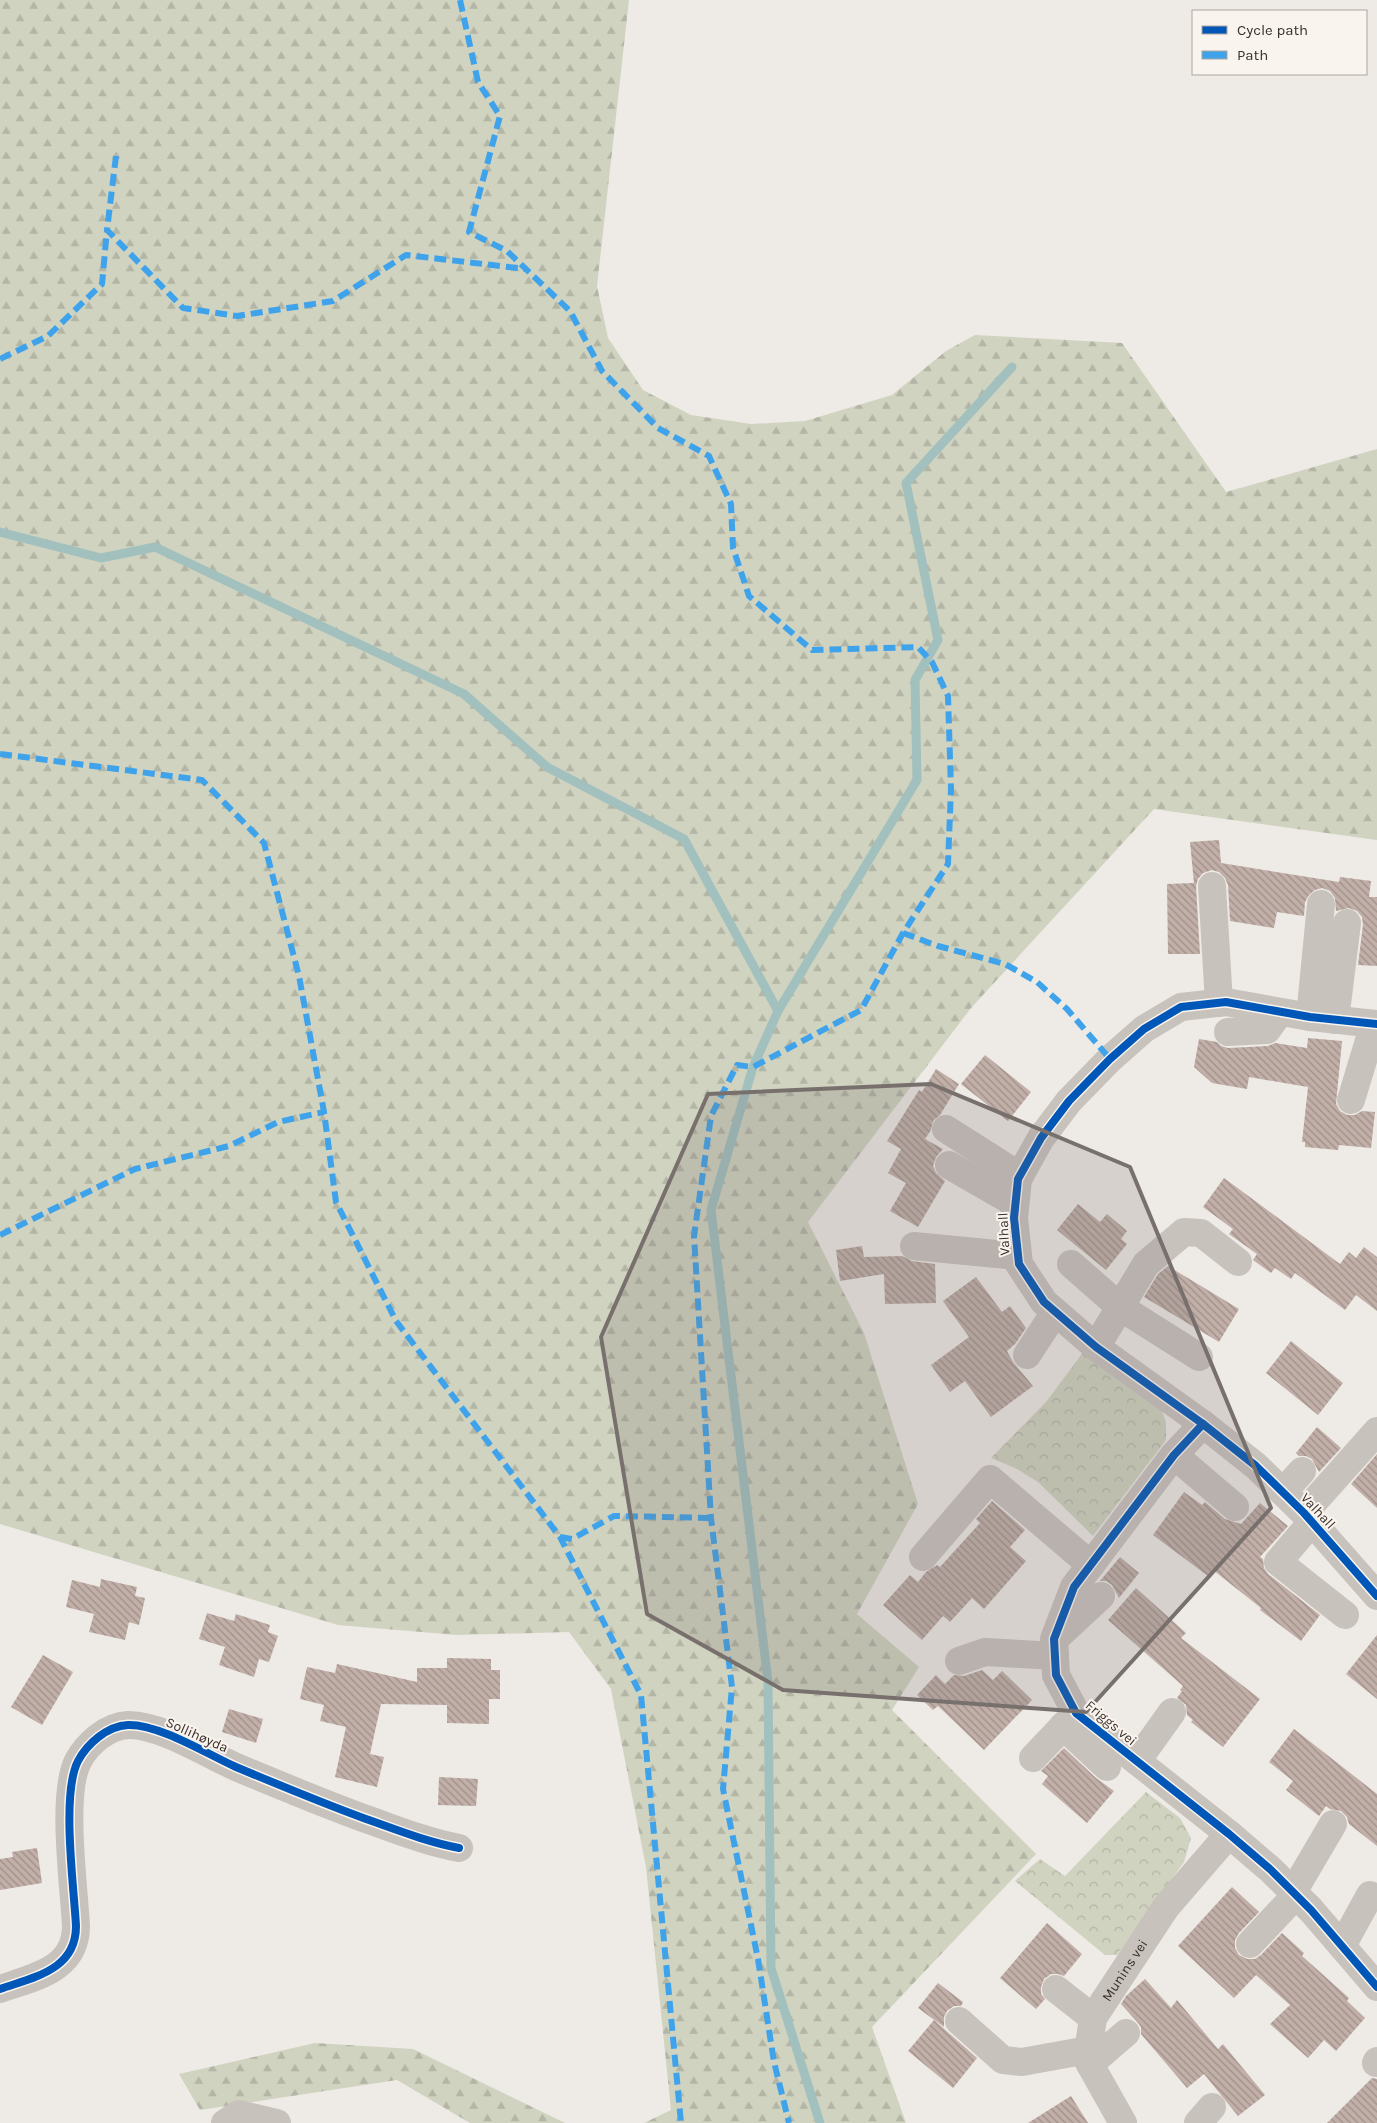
<svg xmlns="http://www.w3.org/2000/svg" width="1377" height="2123" viewBox="0 0 1377 2123" font-family="Karla,sans-serif">
  <defs>
    <pattern id="forest-firs" width="22" height="20" patternUnits="userSpaceOnUse" patternTransform="scale(1.25)"><rect width="22" height="20" fill="#d0d3c0"/><path d="M5 1l3.5 6h-7zM16 11l3.5 6h-7z" fill="#b3b5a5"/></pattern>
    <pattern id="park-crowns" width="20" height="18" patternUnits="userSpaceOnUse" patternTransform="scale(1.25)"><rect width="20" height="18" fill="#d0d3c0"/><path d="M2 6a3 3 0 1 1 6 0M12 15a3 3 0 1 1 6 0" fill="none" stroke="#b3b5a5"/></pattern>
    <pattern id="building-back-hatch" width="6" height="6" patternUnits="userSpaceOnUse" patternTransform="scale(1.25)"><rect width="6" height="6" fill="#c1afa8"/><path d="M-1 5l2 2M0 0l6 6M5-1l2 2" fill="none" stroke="#9e8f89"/></pattern>
  </defs>
  <rect width="100%" height="100%" fill="#eeeae5"/>
  <g fill="url(#forest-firs)">
    <polygon points="0,0 629,0 597,286 608,338 643,390 691,415 751,424 805,421 892,395 946,351 975,335 1122,343 1226,492 1377,449 1377,840 1154,809 971,1008 808,1222 864,1333 918,1504 857,1614 919,1667 892,1710 1036,1854 872,2027 906,2123 644,2123 671,2110 646,1867 611,1689 569,1632 457,1635 338,1625 0,1524"/>
    <polygon points="315,2043 413,2049 565,2123 470,2123 397,2080 200,2110 179,2074"/>
  </g>
  <g fill="url(#park-crowns)">
    <polygon points="1084,1351 1160,1406 1166,1422 1166,1440 1093,1536 1038,1482 1015,1468 991,1458 1046,1402"/>
    <polygon points="1146,1792 1180,1818 1191,1838 1184,1862 1117,1955 1105,1955 1015,1881 1040,1859 1065,1876"/>
  </g>
  <g fill="none" stroke-linecap="round" stroke-linejoin="round">
    <g stroke="#a2c0be" stroke-width="9">
      <polyline points="0,532 101,558 155,547 464,694 547,767 684,839 778,1011"/>
      <polyline points="820,2123 771,1968 768,1681 711,1210 753,1067 778,1011 917,780 915,680 938,640 906,483 1012,367"/>
    </g>
  </g>
  <g fill="url(#building-back-hatch)">
    <polygon points="1219,840 1221,863 1339,882 1340,877 1371,881 1369,897 1377,897 1377,966 1358,965 1363,925 1362,917 1357,911 1349,908 1336,911 1335,898 1330,891 1322,888 1315,890 1309,895 1305,902 1304,916 1277,912 1274,928 1230,921 1228,885 1225,878 1219,872 1212,870 1203,873 1198,879 1196,886 1200,954 1168,954 1167,884 1194,883 1190,842"/>
    <polygon points="1308,1038 1342,1041 1336,1104 1340,1111 1347,1115 1355,1115 1362,1111 1375,1112 1371,1148 1339,1145 1338,1150 1305,1147 1305,1142 1302,1142 1308,1087 1249,1077 1247,1089 1212,1083 1194,1067 1199,1039 1217,1042 1221,1046 1228,1048 1268,1046 1275,1043 1307,1048"/>
    <polygon points="985,1055 1031,1092 1008,1121 961,1084"/>
    <polygon points="936,1069 959,1084 940,1115 933,1121 931,1130 925,1139 943,1149 936,1157 933,1166 936,1173 945,1181 918,1227 890,1211 906,1183 888,1173 901,1149 887,1141 919,1090 922,1092"/>
    <polygon points="1224,1178 1340,1264 1349,1252 1356,1258 1364,1247 1377,1257 1377,1311 1356,1295 1345,1310 1295,1273 1291,1279 1275,1268 1271,1273 1253,1260 1257,1254 1229,1234 1233,1229 1203,1207"/>
    <polygon points="1078,1204 1100,1222 1107,1214 1127,1231 1121,1239 1127,1244 1106,1270 1057,1230"/>
    <polygon points="862,1246 864,1257 902,1256 912,1261 935,1264 936,1303 885,1304 884,1274 840,1281 836,1250"/>
    <polygon points="1168,1266 1239,1309 1219,1342 1144,1297 1158,1274"/>
    <polygon points="976,1277 1002,1312 1010,1306 1026,1328 1015,1344 1007,1351 1013,1362 1033,1386 991,1417 965,1381 950,1392 931,1365 969,1337 943,1301"/>
    <polygon points="1291,1341 1343,1383 1318,1415 1266,1373"/>
    <polygon points="1317,1427 1341,1448 1319,1472 1312,1459 1306,1456 1299,1456 1296,1453"/>
    <polygon points="1377,1454 1377,1508 1351,1484"/>
    <polygon points="1184,1492 1202,1505 1205,1502 1225,1519 1241,1524 1260,1503 1288,1526 1260,1557 1263,1559 1264,1568 1268,1574 1320,1615 1301,1641 1260,1610 1261,1608 1213,1570 1208,1576 1153,1535"/>
    <polygon points="992,1501 1025,1530 1010,1547 1026,1561 984,1609 972,1598 950,1622 943,1616 922,1640 883,1605 910,1575 918,1582 926,1572 937,1565 940,1567 980,1523 976,1519"/>
    <polygon points="1120,1557 1139,1573 1119,1598 1112,1585 1106,1581 1100,1581"/>
    <polygon points="101,1579 137,1587 135,1596 145,1598 139,1625 129,1622 125,1640 89,1632 94,1614 66,1607 72,1580 100,1587"/>
    <polygon points="1136,1588 1186,1633 1181,1638 1260,1699 1223,1747 1191,1722 1193,1720 1187,1715 1186,1705 1177,1698 1182,1691 1180,1690 1183,1686 1108,1620"/>
    <polygon points="207,1613 234,1621 236,1614 270,1625 268,1632 278,1636 269,1662 259,1659 254,1677 219,1665 225,1647 199,1639"/>
    <polygon points="1377,1635 1377,1699 1346,1674"/>
    <polygon points="43,1655 73,1672 42,1725 11,1707"/>
    <polygon points="447,1658 491,1659 491,1670 500,1670 500,1699 489,1699 489,1724 447,1723 447,1705 381,1704 370,1754 384,1757 377,1787 335,1777 346,1727 320,1721 324,1705 300,1699 307,1667 335,1673 337,1664 417,1682 417,1668 447,1668"/>
    <polygon points="982,1670 993,1680 1002,1671 1032,1700 984,1750 938,1706 933,1710 917,1695 936,1675 945,1684 954,1675 964,1676"/>
    <polygon points="229,1709 263,1719 256,1743 222,1732"/>
    <polygon points="1294,1729 1377,1794 1377,1846 1349,1824 1347,1817 1341,1811 1330,1809 1326,1806 1319,1816 1286,1790 1293,1781 1269,1762"/>
    <polygon points="1064,1748 1096,1778 1114,1791 1087,1823 1042,1784 1048,1776 1041,1771"/>
    <polygon points="439,1777 478,1779 476,1806 438,1805"/>
    <polygon points="37,1848 42,1883 0,1890 0,1859 13,1857 12,1852"/>
    <polygon points="1232,1887 1259,1912 1239,1933 1235,1940 1235,1948 1239,1955 1247,1959 1255,1959 1261,1955 1282,1933 1304,1953 1302,1956 1349,1998 1347,2001 1365,2018 1336,2051 1324,2040 1308,2058 1270,2024 1290,2005 1256,1975 1234,1998 1178,1946"/>
    <polygon points="1047,1923 1082,1954 1064,1976 1058,1974 1051,1974 1044,1979 1041,1987 1041,1994 1045,1999 1036,2009 1000,1978"/>
    <polygon points="1145,1979 1171,2008 1177,2000 1218,2049 1223,2044 1265,2095 1238,2116 1204,2074 1187,2088 1141,2034 1141,2027 1138,2023 1121,2004 1126,1996"/>
    <polygon points="938,1983 963,2002 961,2006 954,2006 947,2011 944,2017 944,2027 918,2008"/>
    <polygon points="934,2020 977,2058 953,2088 908,2051"/>
    <polygon points="1372,2078 1377,2079 1377,2123 1327,2123"/>
    <polygon points="1071,2096 1088,2123 1028,2123"/>
  </g>
  <g fill="none" stroke-linecap="round" stroke-linejoin="round">
    <g stroke="#c8c2bd" stroke-width="28">
      <polyline points="1212,886 1219,1003"/>
      <polyline points="1310,1017 1321,904"/>
      <polyline points="1335,1020 1347,923"/>
      <polyline points="1377,1024 1310,1017 1226,1002 1181,1007 1144,1029 1110,1059 1069,1101 1041,1138 1018,1179 1014,1218 1019,1264 1044,1302 1096,1347 1203,1424 1256,1466 1304,1513 1377,1596"/>
      <polyline points="1228,1032 1267,1030 1280,1012"/>
      <polyline points="1351,1100 1374,1024"/>
      <polyline points="946,1129 1020,1176"/>
      <polyline points="949,1165 1015,1203"/>
      <polyline points="914,1246 1018,1256"/>
      <polyline points="1071,1264 1120,1307 1199,1357"/>
      <polyline points="1096,1347 1146,1264 1184,1232 1201,1233 1238,1262"/>
      <polyline points="1027,1355 1055,1312"/>
      <polyline points="1203,1424 1174,1455 1074,1587 1054,1639 1056,1675 1076,1713 1229,1834 1271,1870 1311,1910 1377,1987"/>
      <polyline points="1174,1455 1235,1507"/>
      <polyline points="1283,1492 1302,1471"/>
      <polyline points="1304,1513 1377,1431"/>
      <polyline points="1312,1522 1278,1562 1345,1615"/>
      <polyline points="923,1557 990,1479 1091,1565"/>
      <polyline points="1059,1635 1101,1596"/>
      <polyline points="959,1661 985,1652 1055,1656"/>
      <polyline points="1063,1726 1107,1767"/>
      <polyline points="1033,1758 1076,1713"/>
      <polyline points="1137,1761 1172,1712"/>
      <polyline points="1293,1892 1333,1824"/>
      <polyline points="1250,1944 1296,1895"/>
      <polyline points="1342,1946 1370,1895"/>
      <path d="M0,1989c34,-12 76,-19 76,-63 -2,-39 -15,-132 2,-165 9,-17 29,-35 50,-36 31,-1 79,29 108,42 43,18 86,36 130,52 31,11 61,23 93,29"/>
      <polyline points="1056,1989 1093,2018"/>
      <polyline points="959,2021 1003,2060 1022,2062 1088,2050"/>
      <polyline points="1376,2063 1377,2061"/>
      <polyline points="1090,2064 1126,2033"/>
      <polyline points="225,2123 239,2114 277,2123"/>
      <path id="s1" d="M1123,2123l-36,-64 6,-41 73,-111 63,-73"/>
      <polyline points="1198,2123 1212,2107"/>
    </g>
    <g stroke="#3fa3eb" stroke-width="6" stroke-dasharray="12 6" stroke-linecap="butt">
      <polyline points="460,0 478,82 500,116 469,232 507,251 570,311 602,371 658,428 709,456 731,504 733,548 749,596 812,650 918,647 932,662 948,696 951,789 948,864 903,933 861,1010 753,1067 737,1065 711,1116 694,1236 711,1518 732,1687 723,1789 758,1959 774,2062 789,2123"/>
      <polyline points="116,156 107,230 183,308 237,316 333,301 406,255 526,269"/>
      <polyline points="0,359 48,336 102,284 107,230"/>
      <polyline points="0,754 202,780 264,843 299,976 324,1112 336,1202 396,1321 560,1537 641,1695 681,2123"/>
      <polyline points="903,933 938,946 1005,964 1037,982 1067,1009 1110,1059"/>
      <polyline points="0,1235 135,1169 229,1146 278,1122 324,1112"/>
      <polyline points="560,1537 572,1539 614,1516 711,1518"/>
    </g>
    <g stroke="#faf4ee" stroke-width="11">
      <g id="cycleway">
        <polyline points="1377,1024 1310,1017 1226,1002 1181,1007 1144,1029 1110,1059 1069,1101 1041,1138 1018,1179 1014,1218 1019,1264 1044,1302 1096,1347 1203,1424 1256,1466 1304,1513 1377,1596"/>
        <polyline points="1203,1424 1174,1455 1074,1587 1054,1639 1056,1675 1076,1713 1229,1834 1271,1870 1311,1910 1377,1987"/>
        <path d="M0,1989c34,-12 76,-19 76,-63 -2,-39 -15,-132 2,-165 9,-17 29,-35 50,-36 31,-1 79,29 108,42 43,18 86,36 130,52 31,11 61,23 93,29"/>
      </g>
    </g>
    <use href="#cycleway" stroke="#0057b8" stroke-width="8"/>
  </g>
  <path fill="#78706d" fill-opacity="0.2" stroke="#78706d" stroke-width="4" stroke-linejoin="round" d="M931,1084l199,83 141,341 -185,204 -303,-22 -136,-76 -46,-277 107,-243z"/>
  <g text-anchor="middle" dominant-baseline="central" stroke-width="4" stroke-linejoin="round" paint-order="stroke">
    <g font-size="14" fill="#392f2c" stroke="#faf4ee">
      <text transform="translate(1004 1234) rotate(-93)">Valhall</text>
      <text transform="translate(1318 1511) rotate(47)">Valhall</text>
      <text transform="translate(1111 1723) rotate(40)">Friggs vei</text>
      <text transform="translate(197 1735) rotate(24)">Sollihøyda</text>
      <text stroke="none"><textPath href="#s1" startOffset="172">Munins vei</textPath></text>
    </g>
  </g>
  <rect x="1192" y="10" width="175" height="65" fill="#faf4ee" stroke="#ada5a0"/>
  <rect x="1202" y="26" width="25" height="8" fill="#0057b8" stroke="#ada5a0"/>
  <text x="1237" y="35" font-size="15" fill="#392f2c">Cycle path</text>
  <rect x="1202" y="51" width="25" height="8" fill="#3fa3eb" stroke="#ada5a0"/>
  <text x="1237" y="60" font-size="15" fill="#392f2c">Path</text>
</svg>
